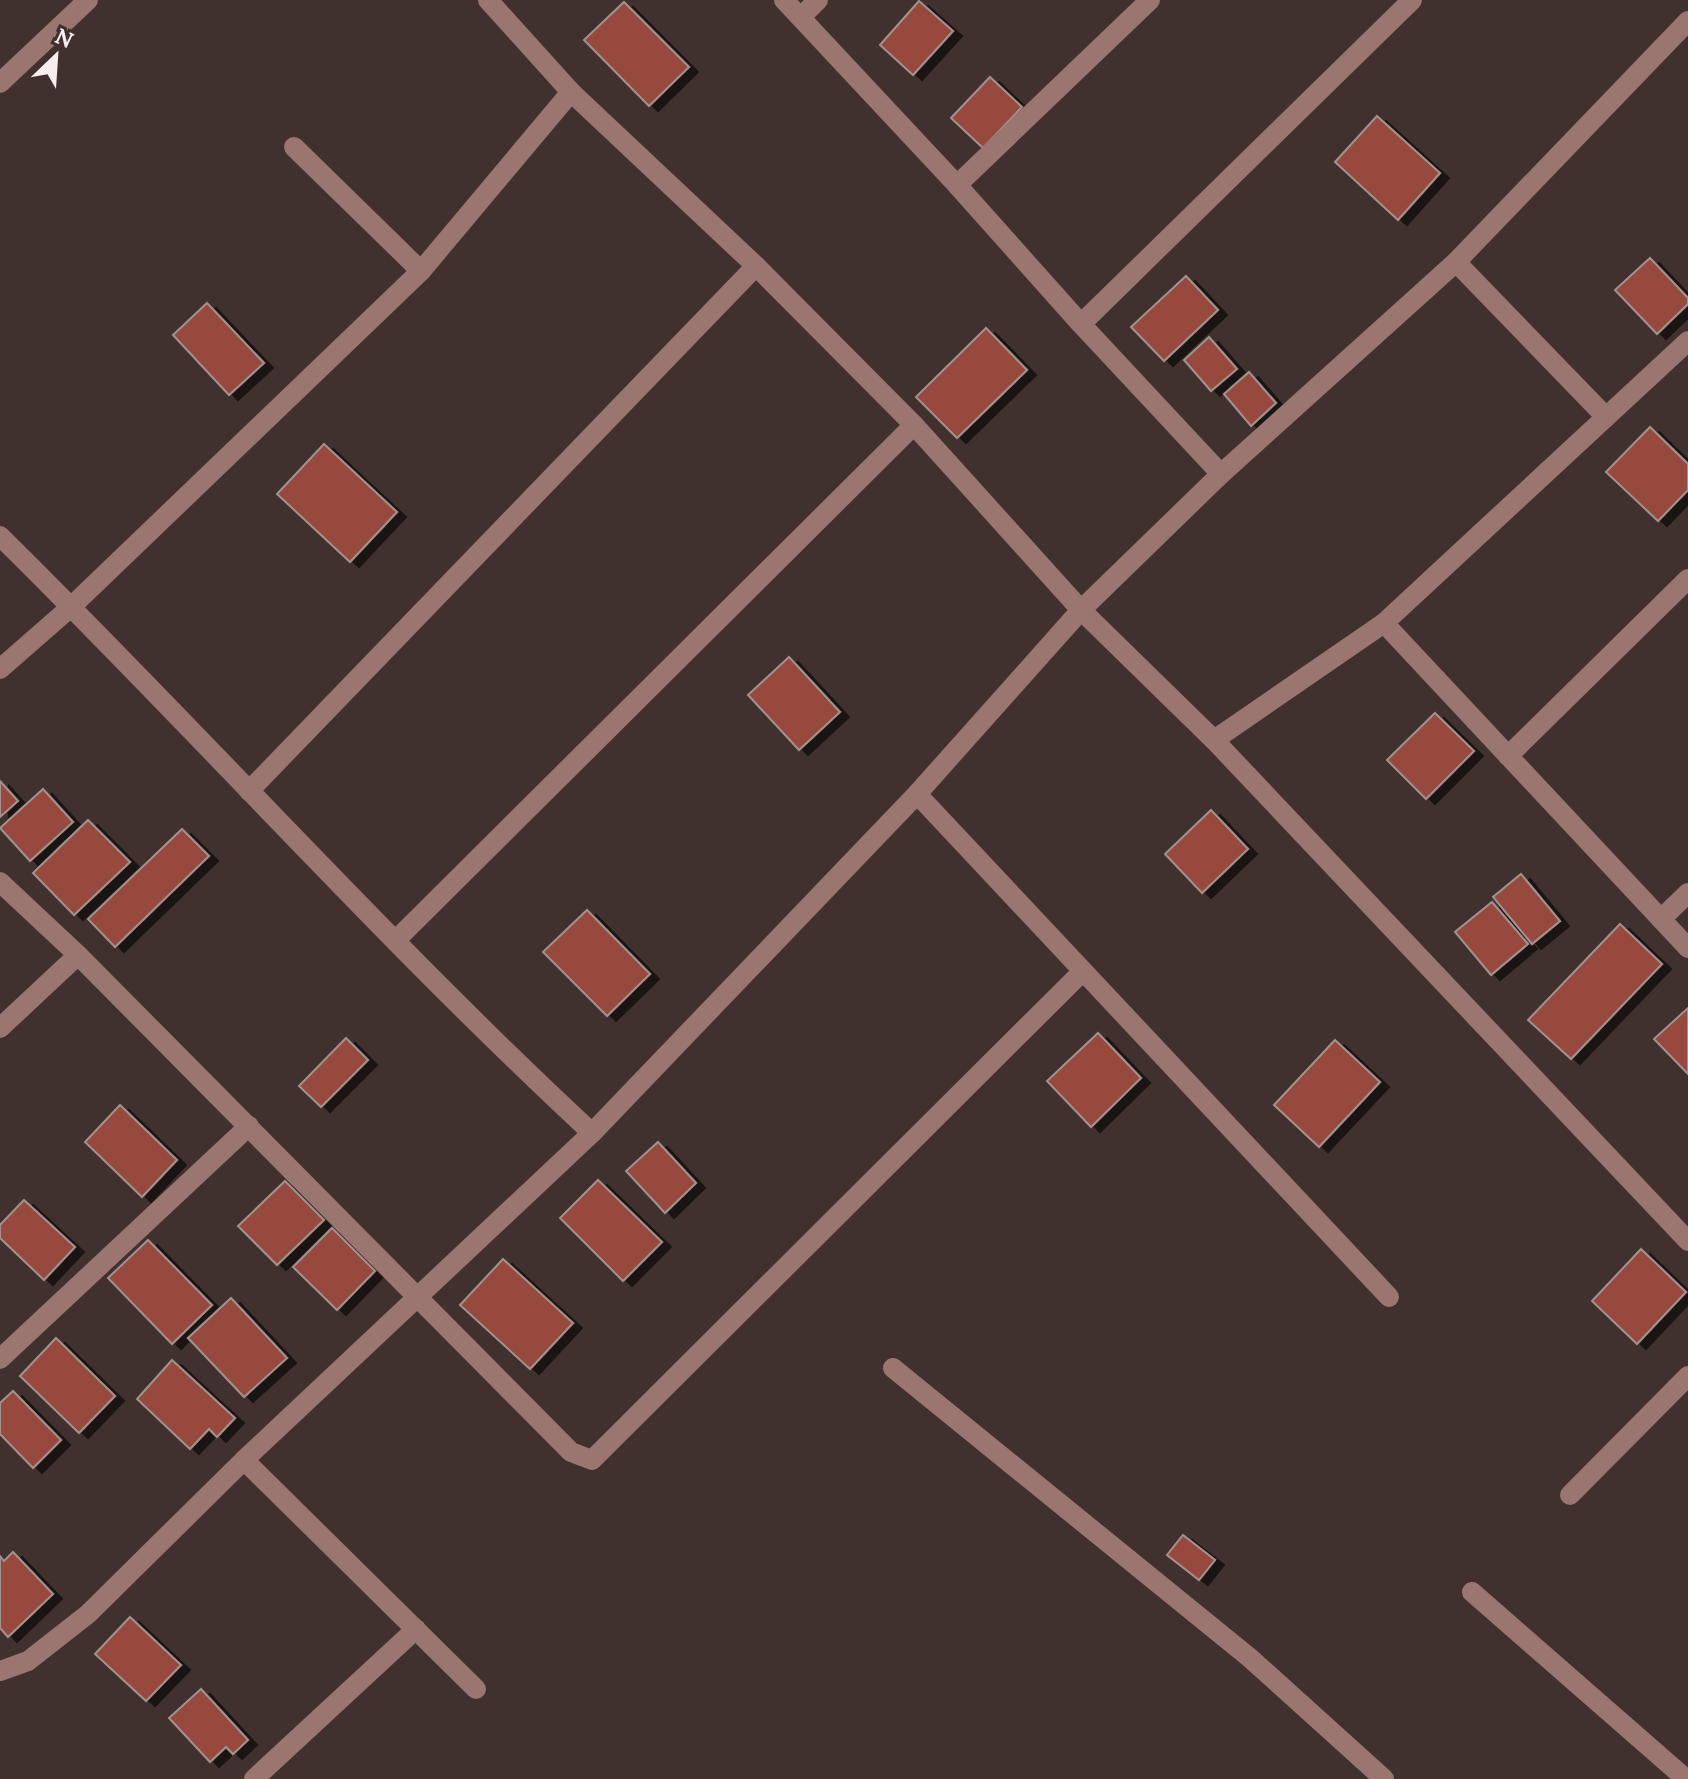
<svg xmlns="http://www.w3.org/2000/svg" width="1688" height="1779" viewBox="0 0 1688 1779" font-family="Lora,serif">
  <defs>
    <filter id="shadow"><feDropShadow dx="9" dy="5" stdDeviation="0" flood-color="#0009"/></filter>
  </defs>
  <rect width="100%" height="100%" fill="#40312f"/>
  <g fill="#98483d" stroke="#a2918e" stroke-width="2" filter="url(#shadow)">
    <polygon points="919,1 953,31 913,75 880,45"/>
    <polygon points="624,2 689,67 649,106 584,40"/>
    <polygon points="990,77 1022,107 983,148 951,118"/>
    <polygon points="1377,116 1440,173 1398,220 1335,162"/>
    <polygon points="1650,258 1688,298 1688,304 1657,334 1615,290"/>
    <polygon points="1186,276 1218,310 1164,361 1131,327"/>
    <polygon points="207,303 264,363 229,395 173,335"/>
    <polygon points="986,328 1027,370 957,438 916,397"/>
    <polygon points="1209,337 1237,369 1211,391 1184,360"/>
    <polygon points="1249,372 1276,403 1251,426 1224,394"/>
    <polygon points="1650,427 1688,464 1688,490 1658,521 1606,472"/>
    <polygon points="324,444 397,512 350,562 277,494"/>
    <polygon points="789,657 840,712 799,750 748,695"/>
    <polygon points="1435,713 1474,751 1426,799 1387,760"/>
    <polygon points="0,781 18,801 0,817"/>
    <polygon points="43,789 73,822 30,861 0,828"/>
    <polygon points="1211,810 1248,849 1202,893 1165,854"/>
    <polygon points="88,820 130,862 74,915 33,873"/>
    <polygon points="182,829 209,856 115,947 88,919"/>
    <polygon points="1521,874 1560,921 1532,944 1493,897"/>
    <polygon points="1492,902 1528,944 1491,975 1455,932"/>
    <polygon points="587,910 650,974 607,1016 543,952"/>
    <polygon points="1620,924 1662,964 1571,1059 1528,1020"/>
    <polygon points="1688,1008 1688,1074 1654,1039"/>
    <polygon points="1098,1033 1141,1078 1091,1127 1047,1081"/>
    <polygon points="346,1038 368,1060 321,1107 299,1086"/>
    <polygon points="1335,1040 1380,1082 1319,1147 1274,1105"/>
    <polygon points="120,1105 177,1160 142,1197 85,1142"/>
    <polygon points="658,1142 696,1183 665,1213 626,1171"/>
    <polygon points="598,1180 662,1242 623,1281 560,1218"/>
    <polygon points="285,1181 324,1220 277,1265 238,1226"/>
    <polygon points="24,1200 75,1247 44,1280 0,1238 0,1225"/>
    <polygon points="332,1228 375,1271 337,1310 293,1267"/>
    <polygon points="148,1240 212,1305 172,1344 108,1278"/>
    <polygon points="1641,1249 1686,1292 1637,1344 1592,1301"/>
    <polygon points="503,1259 573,1323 530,1369 460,1305"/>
    <polygon points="231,1298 287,1358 244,1397 188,1338"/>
    <polygon points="56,1338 115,1396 79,1433 20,1376"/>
    <polygon points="172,1360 235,1418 217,1437 209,1429 190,1449 137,1399"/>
    <polygon points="13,1391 61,1440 33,1468 0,1434 0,1403"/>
    <polygon points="1183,1535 1215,1560 1199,1580 1167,1555"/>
    <polygon points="13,1552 53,1594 8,1637 0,1628 0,1556 4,1561"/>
    <polygon points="130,1617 181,1665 146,1701 95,1654"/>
    <polygon points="201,1689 248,1740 233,1754 226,1747 210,1762 169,1718"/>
  </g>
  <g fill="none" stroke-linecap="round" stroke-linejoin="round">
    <g stroke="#9b756f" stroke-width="20">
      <polyline points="488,0 571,92 756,266 914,425 1081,610 1214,740 1688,1241"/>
      <polyline points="784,0 957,185 1081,324 1221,474"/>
      <polyline points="801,17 818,0"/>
      <polyline points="0,83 88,0"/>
      <polyline points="294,147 421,271"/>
      <polyline points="957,185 1150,0"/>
      <polyline points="1456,262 1606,417"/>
      <polyline points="1081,324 1412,0"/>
      <path d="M0,536c199,196 386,406 592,597"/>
      <polyline points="1384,623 1688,948"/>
      <polyline points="0,669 72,606 421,271 571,92"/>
      <polyline points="1214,740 1384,623 1688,341"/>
      <polyline points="1508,756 1688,579"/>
      <polyline points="249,791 756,266"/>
      <polyline points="917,794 1389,1297"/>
      <polyline points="0,882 78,955 571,1452 592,1460 1083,971"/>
      <polyline points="1661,919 1688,893"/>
      <polyline points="396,940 914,425"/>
      <polyline points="0,1028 78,955"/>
      <polyline points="0,1359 249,1126"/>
      <polyline points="893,1368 1250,1658 1384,1779"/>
      <polyline points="244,1460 476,1689"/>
      <polyline points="1570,1495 1688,1376"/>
      <polyline points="1472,1592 1686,1779"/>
      <polyline points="0,1671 28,1661 88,1614 244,1460 592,1133 917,794 1081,610 1221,474 1456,262 1688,21"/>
      <polyline points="254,1779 416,1629"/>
    </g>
  </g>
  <g transform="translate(56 56) rotate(25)" stroke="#40312f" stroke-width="6" paint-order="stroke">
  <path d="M0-6L14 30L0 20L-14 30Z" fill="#f8eeed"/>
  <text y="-12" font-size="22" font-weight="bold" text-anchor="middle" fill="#f8eeed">N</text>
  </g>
</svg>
